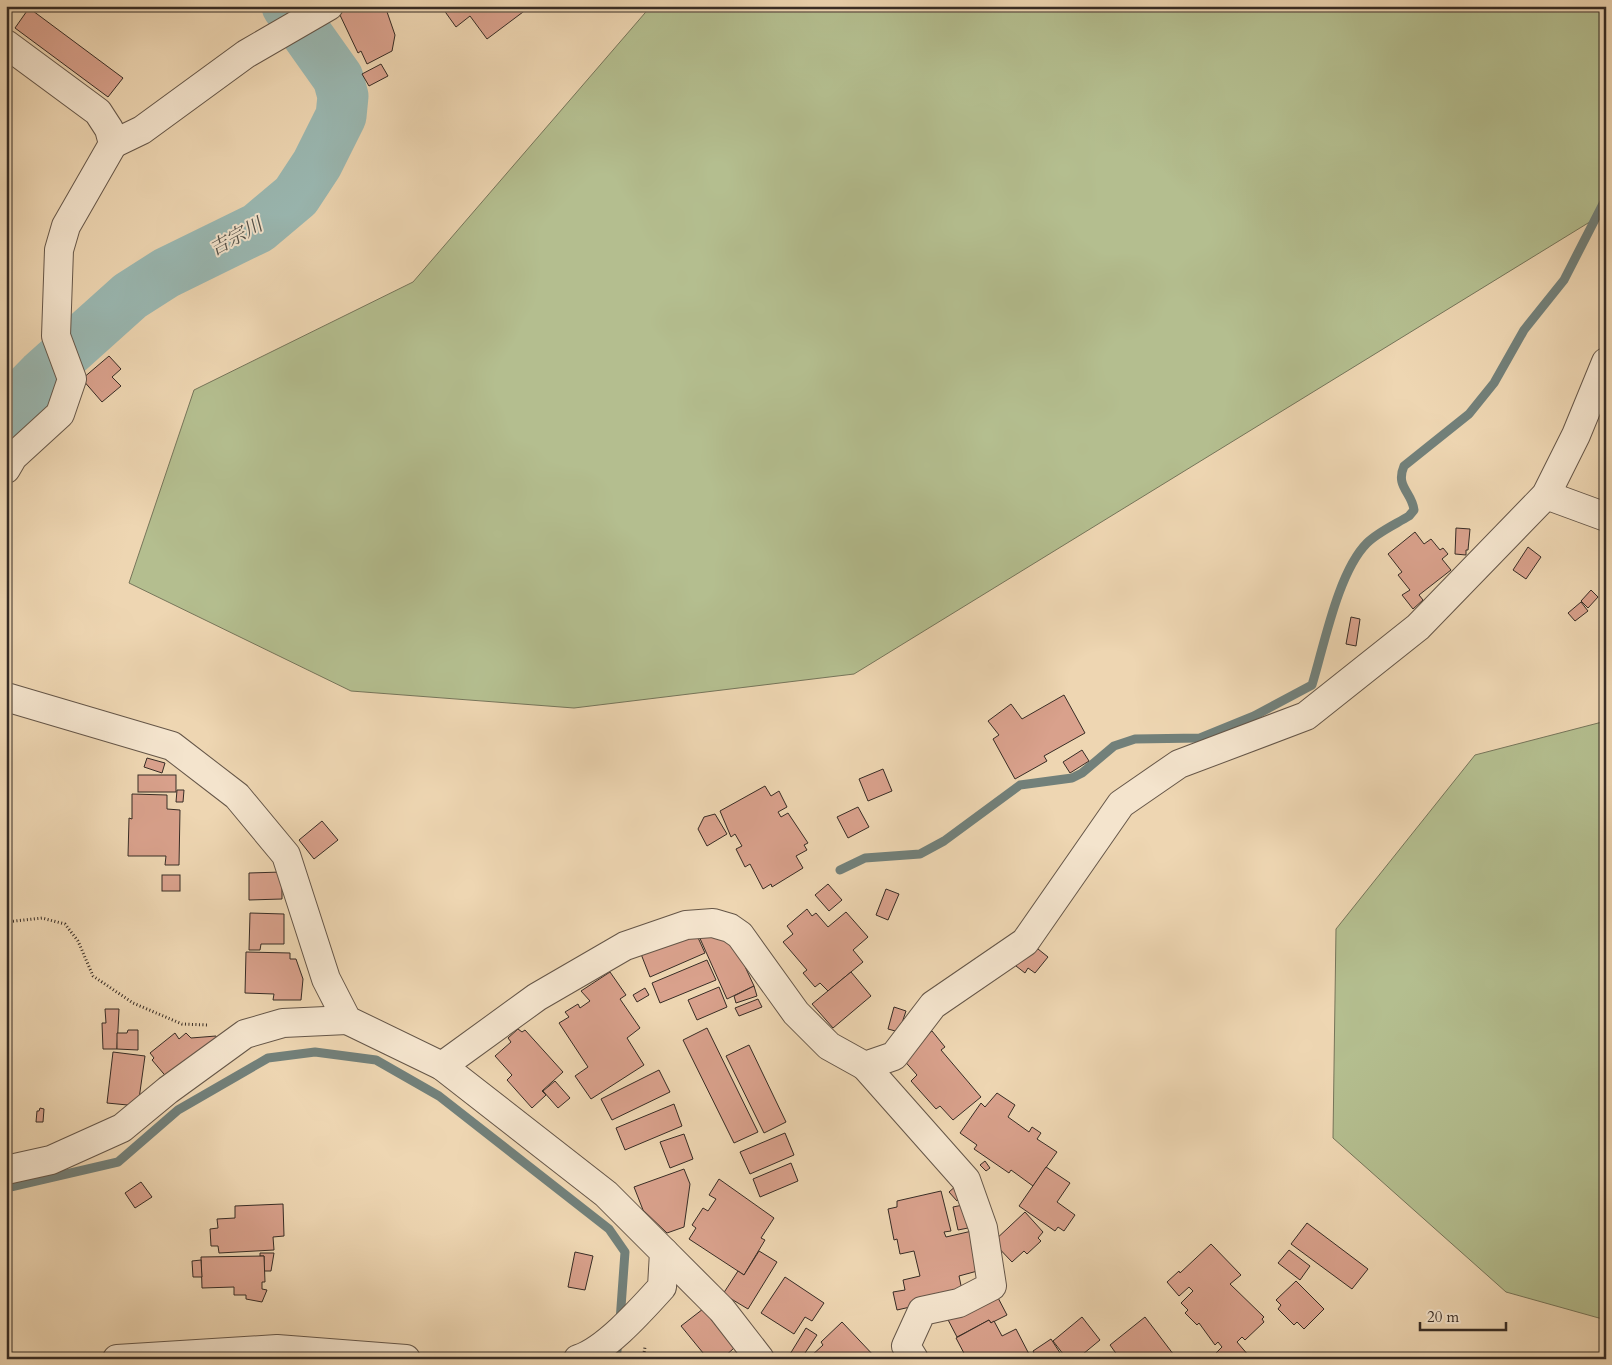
<svg xmlns="http://www.w3.org/2000/svg" width="1612" height="1365" viewBox="0 0 1612 1365" font-family="Cardo,'Noto Serif JP',serif">
  <rect width="100%" height="100%" fill="#eed6b2"/>
  <filter id="stains"><feTurbulence type="fractalNoise" baseFrequency=".004" numOctaves="4"/><feColorMatrix values="0 0 0 0 .2 0 0 0 0 .09 0 0 0 0 .02 0 0 0 .5 -.17"/></filter>
  <radialGradient id="worn" r=".72"><stop offset=".6" stop-color="#630" stop-opacity="0"/><stop offset="1" stop-color="#630" stop-opacity=".3"/></radialGradient>
  <g fill="#b4be8f" stroke="#76755a">
    <polygon points="651,6 1606,6 1606,212 854,674 574,708 351,691 129,583 194,390 413,282"/>
    <polygon points="1606,721 1606,1320 1506,1292 1333,1138 1336,929 1475,755"/>
  </g>
  <g fill="none" stroke-linecap="round" stroke-linejoin="round">
    <g stroke="#72807a" stroke-width="9">
      <path d="M840,870l25,-12 55,-4 24,-13 76,-56 52,-7 10,-5 32,-27 21,-7 65,-1 54,-22 58,-31c12,-39 26,-113 55,-142 11,-11 29,-19 42,-27l5,-6c-2,-18 -19,-23 -10,-44l65,-52 25,-31 30,-53 40,-50 42,-82"/>
      <polyline points="6,1188 118,1162 178,1110 268,1058 315,1052 376,1060 439,1096 609,1229 625,1252 620,1321"/>
      <polyline points="616,1359 618,1342"/>
    </g>
    <polyline stroke="#9ab8b2" stroke-width="51" points="6,412 42,375 130,296 166,273 258,228 296,196 317,164 341,116 343,96 338,78 287,6"/>
  </g>
  <g fill="#d9a18c" stroke="#372c25">
    <polygon points="354,6 385,6 395,35 392,51 367,64 361,51 358,53 339,13"/>
    <polygon points="441,6 531,6 487,39 470,16 456,27"/>
    <polygon points="29,8 123,78 108,97 15,28"/>
    <polygon points="381,64 388,76 369,86 362,74"/>
    <polygon points="109,356 121,369 112,377 121,386 102,402 82,379"/>
    <polygon points="1456,528 1470,529 1468,550 1466,550 1466,555 1455,554"/>
    <polygon points="1415,532 1424,544 1431,539 1440,550 1443,548 1448,554 1442,559 1451,570 1419,595 1423,600 1413,609 1402,595 1410,590 1398,575 1402,572 1388,554"/>
    <polygon points="1528,547 1541,557 1526,579 1513,570"/>
    <polygon points="1591,590 1598,597 1588,608 1581,601"/>
    <polygon points="1581,602 1588,611 1575,621 1568,613"/>
    <polygon points="1351,617 1360,619 1356,646 1346,644"/>
    <polygon points="1064,695 1085,733 1044,756 1047,761 1015,779 993,739 999,735 988,721 1011,704 1022,719"/>
    <polygon points="1082,750 1089,761 1070,773 1063,762"/>
    <polygon points="147,758 165,763 162,773 144,767"/>
    <polygon points="883,769 892,791 868,801 859,779"/>
    <rect x="138" y="775" width="38" height="17"/>
    <polygon points="765,786 771,796 779,791 787,807 778,812 781,817 788,813 808,843 804,845 807,850 796,856 803,868 772,887 771,884 763,889 750,864 745,867 736,849 742,846 735,834 731,837 720,811"/>
    <polygon points="177,790 184,790 183,802 176,802"/>
    <polygon points="132,794 167,795 167,809 180,810 179,865 165,865 166,856 128,856 129,818 132,819"/>
    <polygon points="858,807 869,827 848,838 837,817"/>
    <polygon points="715,814 727,834 707,846 698,829 704,817"/>
    <polygon points="322,821 338,840 314,859 299,840"/>
    <polygon points="282,872 282,899 249,900 249,873"/>
    <rect x="162" y="875" width="18" height="16"/>
    <polygon points="828,884 842,900 829,911 815,895"/>
    <polygon points="886,889 899,894 888,920 876,915"/>
    <polygon points="807,909 812,916 816,913 828,927 846,912 868,937 853,950 863,962 828,991 820,983 815,987 803,973 807,970 783,942 793,934 787,926"/>
    <polygon points="250,913 284,914 284,944 261,944 260,950 249,950"/>
    <polygon points="695,931 705,953 650,977 641,954"/>
    <polygon points="698,934 730,934 754,986 727,999"/>
    <polygon points="1033,945 1048,957 1035,973 1028,968 1025,973 1016,966"/>
    <polygon points="246,952 290,953 290,959 296,959 303,979 301,1000 273,1000 274,994 245,993"/>
    <polygon points="707,960 716,980 660,1003 652,983"/>
    <polygon points="610,972 626,995 620,999 640,1028 627,1038 644,1065 591,1099 575,1076 588,1067 559,1023 569,1017 565,1012 578,1004 580,1008 590,1001 581,991"/>
    <polygon points="851,972 871,996 833,1028 812,1004"/>
    <polygon points="754,986 757,996 736,1003 734,996"/>
    <polygon points="719,987 727,1007 697,1020 688,1000"/>
    <polygon points="645,988 649,995 637,1002 633,995"/>
    <polygon points="758,999 762,1007 739,1016 735,1008"/>
    <polygon points="894,1007 906,1011 899,1032 888,1029"/>
    <polygon points="105,1009 119,1009 117,1049 103,1049 102,1023 106,1023"/>
    <polygon points="707,1028 758,1132 734,1143 683,1040"/>
    <polygon points="518,1029 522,1032 525,1030 563,1072 542,1091 546,1095 532,1108 507,1080 512,1075 495,1056 511,1042 508,1038"/>
    <polygon points="128,1030 138,1030 138,1050 117,1049 117,1033 127,1033"/>
    <polygon points="932,1031 945,1047 941,1050 981,1097 953,1120 940,1106 936,1109 911,1081 917,1075 901,1057"/>
    <polygon points="175,1033 179,1039 186,1033 191,1038 216,1036 219,1040 169,1080 152,1060 154,1058 150,1053"/>
    <polygon points="749,1045 786,1122 764,1133 726,1056"/>
    <polygon points="113,1052 145,1056 138,1106 107,1103"/>
    <polygon points="659,1070 670,1092 612,1120 601,1099"/>
    <polygon points="555,1081 570,1098 558,1108 543,1091"/>
    <polygon points="997,1093 1015,1105 1008,1117 1029,1132 1032,1127 1041,1133 1037,1139 1057,1152 1033,1186 1011,1170 1009,1173 974,1149 977,1145 960,1133 981,1103 985,1107"/>
    <polygon points="674,1104 682,1126 625,1150 616,1128"/>
    <polygon points="40,1108 44,1109 43,1122 36,1122 37,1111 39,1111"/>
    <polygon points="785,1133 794,1155 750,1174 740,1152"/>
    <polygon points="684,1134 693,1159 670,1168 660,1142"/>
    <polygon points="985,1161 990,1168 986,1171 980,1165"/>
    <polygon points="791,1163 798,1181 760,1197 753,1179"/>
    <polygon points="1046,1167 1070,1183 1057,1202 1075,1215 1064,1231 1058,1227 1055,1231 1019,1206"/>
    <polygon points="684,1169 690,1184 684,1227 667,1233 643,1210 634,1187"/>
    <polygon points="719,1179 774,1218 761,1238 765,1240 744,1275 689,1239 696,1228 692,1225 703,1208 708,1211 716,1199 709,1195"/>
    <polygon points="141,1182 152,1197 135,1208 125,1193"/>
    <polygon points="957,1185 965,1194 957,1201 949,1192"/>
    <polygon points="941,1191 951,1231 944,1232 946,1237 972,1231 981,1270 959,1276 963,1295 897,1310 893,1292 905,1290 903,1280 920,1276 914,1251 900,1254 897,1239 894,1240 888,1209 897,1207 897,1201"/>
    <polygon points="283,1204 284,1236 273,1237 274,1250 219,1253 218,1246 211,1246 210,1229 218,1228 217,1219 235,1218 235,1206"/>
    <polygon points="968,1204 973,1227 958,1230 953,1207"/>
    <polygon points="1025,1212 1043,1232 1038,1238 1041,1241 1027,1254 1024,1251 1012,1262 993,1242"/>
    <polygon points="1307,1223 1368,1269 1352,1289 1291,1244"/>
    <polygon points="1211,1244 1241,1275 1230,1284 1264,1317 1262,1319 1264,1322 1245,1340 1242,1337 1237,1342 1249,1356 1246,1359 1210,1359 1222,1347 1218,1342 1215,1345 1199,1323 1197,1325 1185,1313 1188,1310 1181,1303 1193,1291 1189,1287 1179,1296 1167,1282 1179,1271 1180,1273"/>
    <polygon points="1289,1250 1310,1266 1300,1280 1278,1263"/>
    <polygon points="759,1251 777,1262 748,1309 723,1294 738,1271 744,1275"/>
    <polygon points="575,1252 593,1256 585,1290 568,1287"/>
    <polygon points="260,1253 274,1253 271,1271 264,1271 264,1256 260,1256"/>
    <polygon points="264,1256 265,1282 262,1282 262,1289 267,1290 262,1302 246,1299 246,1295 234,1295 234,1287 202,1288 201,1257"/>
    <polygon points="201,1260 202,1277 193,1277 192,1261"/>
    <polygon points="785,1277 824,1303 812,1321 805,1317 794,1334 761,1313"/>
    <polygon points="1296,1281 1324,1309 1304,1329 1297,1322 1294,1325 1278,1309 1281,1305 1276,1300"/>
    <polygon points="995,1292 1007,1315 991,1323 989,1320 957,1337 945,1314"/>
    <polygon points="703,1309 734,1348 722,1359 708,1359 681,1326"/>
    <polygon points="1082,1317 1100,1340 1077,1359 1067,1359 1053,1341"/>
    <polygon points="1145,1317 1177,1359 1120,1359 1110,1345"/>
    <polygon points="989,1320 991,1323 994,1321 1002,1336 1016,1329 1030,1356 1025,1359 967,1359 956,1338"/>
    <polygon points="842,1322 876,1358 875,1359 813,1359 810,1357 823,1345 821,1342"/>
    <polygon points="806,1328 817,1335 801,1359 787,1359"/>
    <polygon points="1051,1339 1064,1359 1037,1359 1033,1351"/>
    <polygon points="903,1348 910,1359 886,1359"/>
  </g>
  <g fill="none" stroke-linecap="round" stroke-linejoin="round">
    <g stroke="#655648" stroke-width="30">
      <g id="minor">
        <polyline points="6,44 98,112 109,129 113,144 66,226 59,250 56,336 72,379 60,414 13,457 6,469"/>
        <polyline points="113,144 142,130 246,54 329,6"/>
        <polyline points="1546,495 1606,517"/>
        <path d="M6,697l166,49 65,50 49,59 40,124 21,41 95,46 164,128 58,58 -2,35c-20,22 -56,63 -84,72"/>
        <polyline points="442,1066 537,997 625,946 686,925 713,923 730,928 740,935 796,1013 829,1046 865,1066 894,1056 933,1005 1025,942 1121,804 1179,764 1306,716 1418,627 1546,495 1576,435 1606,362"/>
        <polyline points="865,1066 966,1180 983,1228 992,1286 959,1303 922,1311 906,1346 914,1359"/>
        <polyline points="6,1170 51,1160 122,1128 168,1090 245,1034 283,1023 347,1020"/>
        <polyline points="664,1252 722,1310 760,1359"/>
        <polyline points="117,1359 277,1349 406,1359"/>
      </g>
    </g>
    <g stroke="#372c25" stroke-width="3" stroke-dasharray="1 2.5" stroke-linecap="butt">
      <polyline points="6,922 42,918 65,924 78,941 93,976 133,1003 182,1024 208,1025"/>
      <polyline points="643,1359 645,1347"/>
    </g>
    <use href="#minor" stroke="#f4e4cd" stroke-width="28"/>
  </g>
  <g text-anchor="middle" dominant-baseline="central" stroke-width="4" stroke-linejoin="round" paint-order="stroke">
    <g font-size="19" font-style="italic" fill="#504f48" stroke="#f4e4cd">
      <text transform="translate(236 237) rotate(-29)">吉宗川</text>
    </g>
  </g>
  <rect width="1612" height="1365" fill="none" stroke="#eed6b2" stroke-width="25"/>
  <rect x="8" y="8" width="1597" height="1350" fill="none" stroke="#372c25" stroke-width="2.5"/>
  <rect x="12" y="12" width="1587" height="1340" fill="none" stroke="#372c25"/>
  <path d="M1420 1322v8h86v-8" fill="none" stroke="#372c25" stroke-width="2.5"/>
  <text x="1427" y="1322" font-size="15" fill="#372c25" stroke="#f4e4cd" stroke-width="4" paint-order="stroke">20 m</text>
  <rect width="100%" height="100%" filter="url(#stains)"/>
  <rect width="100%" height="100%" fill="url(#worn)"/>
</svg>
